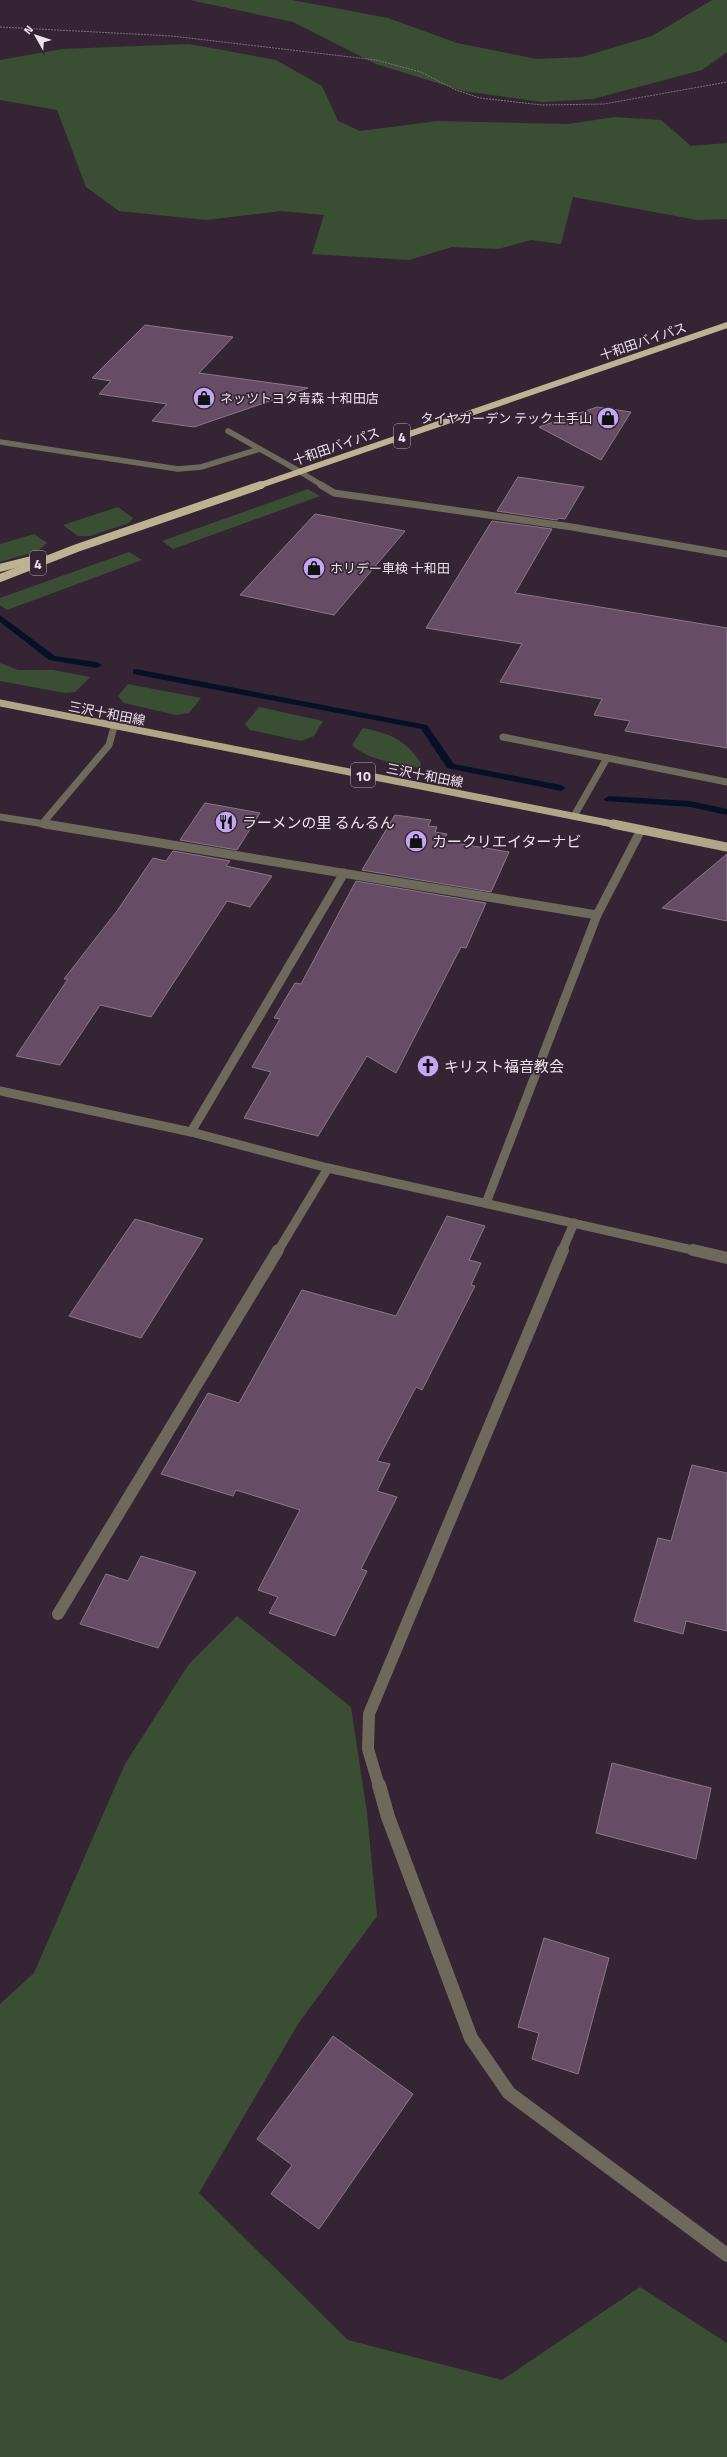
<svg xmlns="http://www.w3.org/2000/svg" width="727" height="2457" viewBox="0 0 727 2457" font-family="'Titillium Web','Noto Sans JP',sans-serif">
  <rect width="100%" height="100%" fill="#352534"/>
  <g fill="#3a4e34">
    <polygon points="190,0 292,0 388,18 457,43 537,59 582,57 652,36 712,0 727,0 727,52 702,70 593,99 542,102 463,91 376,64 293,22"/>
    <polygon points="189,44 276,60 322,86 338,121 360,131 437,121 568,124 615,117 661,120 691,146 727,143 727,219 697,220 573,197 561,244 531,240 498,249 452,247 409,260 312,254 324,215 281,211 206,220 119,211 86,187 57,110 0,100 0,60 62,49"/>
    <polygon points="308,489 320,496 173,549 162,541"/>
    <polygon points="118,507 133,518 129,523 90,536 78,536 63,525"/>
    <polygon points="34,534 47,543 38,551 0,562 0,544"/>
    <polygon points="129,552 142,560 7,610 0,605 0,598"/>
    <polygon points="0,663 18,670 53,670 90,677 75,692 65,693 0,681"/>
    <polygon points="128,684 201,698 189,713 176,715 124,703 118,696"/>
    <polygon points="259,707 323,721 314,736 301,741 250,730 245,724"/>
    <path d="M363,728c29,6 41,11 58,35l-1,5c-23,-5 -51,-7 -68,-23z"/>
    <polygon points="237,1616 351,1707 367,1813 377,1916 298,2024 199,2193 348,2340 502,2380 640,2287 727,2343 727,2457 0,2457 0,2004 34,1973 125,1764 189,1664"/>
  </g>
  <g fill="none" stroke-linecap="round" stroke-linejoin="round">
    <g fill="#061128" fill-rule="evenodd">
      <polygon points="0,615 55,656 97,662 102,665 97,668 49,660 0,622"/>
      <polygon points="136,669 427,725 454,764 561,785 566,788 561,791 447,768 421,729 133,674 133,670"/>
      <polygon points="609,796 690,801 727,809 727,815 690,807 605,801 604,799"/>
    </g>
  </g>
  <g fill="#664c64" stroke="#8a7788">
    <polygon points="145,325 233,337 199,373 308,388 194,427 152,421 167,404 99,394 111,381 92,378"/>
    <polygon points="597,407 631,412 601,460 539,427"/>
    <polygon points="518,477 584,487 565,519 558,518 557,520 497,511"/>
    <polygon points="315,514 405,531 334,615 240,595"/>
    <polygon points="492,521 552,529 515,593 727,628 727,748 625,731 630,721 594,715 602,699 500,682 522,644 426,628"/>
    <polygon points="205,803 260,813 237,850 180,840"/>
    <polygon points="395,815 431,820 428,826 437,827 435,832 447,834 443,841 509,852 491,892 362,870"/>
    <polygon points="173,851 230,861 226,866 272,876 250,907 227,901 151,1017 100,1005 60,1065 16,1056 68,979 64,979 117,911 153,858 166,861"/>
    <polygon points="727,854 727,921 662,908"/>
    <polygon points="356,881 486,903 466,948 461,947 396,1073 367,1056 318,1136 244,1118 271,1072 252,1067 280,1019 274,1018 295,983 301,984"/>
    <polygon points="447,1216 485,1226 469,1260 481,1263 471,1285 475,1286 422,1390 416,1387 377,1461 390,1464 377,1491 397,1497 361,1569 367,1571 335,1636 269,1613 278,1597 258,1590 300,1510 236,1490 233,1496 161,1474 208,1393 239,1403 302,1290 396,1316"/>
    <polygon points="135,1219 203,1239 141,1338 69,1316"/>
    <polygon points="692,1465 727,1473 727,1631 686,1621 683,1634 634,1621 658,1538 671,1541"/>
    <polygon points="141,1556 196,1572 158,1648 80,1624 106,1574 128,1581"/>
    <polygon points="612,1763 711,1788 696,1859 596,1833"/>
    <polygon points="544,1938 609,1958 578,2074 532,2059 539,2033 518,2027"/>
    <polygon points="333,2036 413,2094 319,2229 271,2194 292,2165 257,2139"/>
  </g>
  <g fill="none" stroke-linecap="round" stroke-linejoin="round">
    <polyline stroke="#7e707d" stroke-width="1" stroke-dasharray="2 1" stroke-linecap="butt" points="0,27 172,36 376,60 421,72 456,90 480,98 542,105 604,104 727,82"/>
    <g stroke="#6e695b" stroke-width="5.5">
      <polyline points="228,431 299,471"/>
      <polyline points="0,442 178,469 201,467 260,449"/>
    </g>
    <g stroke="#6e695b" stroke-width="7">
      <polyline points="503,737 727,782"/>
      <polyline points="574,816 607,758"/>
    </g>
    <polyline stroke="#6e695b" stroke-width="5.5" points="299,471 323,486"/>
    <g stroke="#6e695b" stroke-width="7">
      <polyline points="321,485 334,493 572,527 727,554"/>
      <polyline points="0,817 51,825"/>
      <polyline points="42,824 109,745 114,727"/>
    </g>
    <g stroke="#6e695b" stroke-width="9">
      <polyline points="45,824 597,915"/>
      <polyline points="0,1091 191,1132 328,1168 697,1251"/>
      <polyline points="191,1132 344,873"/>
      <polyline points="486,1203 597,915 641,830"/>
      <polyline points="278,1251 328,1168"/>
      <polyline points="562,1251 574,1223"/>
    </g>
    <g stroke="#6e695b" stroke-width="12">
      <polyline points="693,1250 727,1258"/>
      <polyline points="58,1614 278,1250"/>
      <polyline points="379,1786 368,1749 369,1714 563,1250"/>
    </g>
    <polyline stroke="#6e695b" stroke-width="14" points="379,1785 388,1817 471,2038 509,2093 727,2255"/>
    <polyline stroke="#b0a688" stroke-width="7" points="0,703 618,825"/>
    <polyline stroke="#b0a688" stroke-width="9" points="613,824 727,847"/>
    <polyline stroke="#bdb291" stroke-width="6" points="258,486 727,325"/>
    <g stroke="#bdb291" stroke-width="8">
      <polyline points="0,568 31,560"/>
      <polyline points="0,578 77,548 261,485"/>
    </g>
  </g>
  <defs>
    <g id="shop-disc" transform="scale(1.15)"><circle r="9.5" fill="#c5a6f0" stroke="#352534"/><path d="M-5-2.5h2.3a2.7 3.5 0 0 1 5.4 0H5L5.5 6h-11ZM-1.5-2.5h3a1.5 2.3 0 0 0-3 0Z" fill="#111"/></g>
    <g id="restaurant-disc" transform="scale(1.15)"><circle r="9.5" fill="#c5a6f0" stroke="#352534"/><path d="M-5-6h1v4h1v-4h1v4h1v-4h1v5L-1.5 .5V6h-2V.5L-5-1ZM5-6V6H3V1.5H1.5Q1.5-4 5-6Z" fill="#111"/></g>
    <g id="church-disc" transform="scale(1.15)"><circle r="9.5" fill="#c5a6f0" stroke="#352534"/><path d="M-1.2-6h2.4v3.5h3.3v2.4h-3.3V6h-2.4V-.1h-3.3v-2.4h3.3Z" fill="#111"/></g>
  </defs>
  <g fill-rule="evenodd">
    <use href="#shop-disc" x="204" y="398"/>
    <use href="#shop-disc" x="608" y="418"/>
    <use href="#shop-disc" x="314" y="568"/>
    <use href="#restaurant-disc" x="226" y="822"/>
    <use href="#shop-disc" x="416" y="841"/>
    <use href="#church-disc" x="428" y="1066"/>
  </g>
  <g text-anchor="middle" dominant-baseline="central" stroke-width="3.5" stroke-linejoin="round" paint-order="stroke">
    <g font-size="13" fill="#eee3ed" stroke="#352534">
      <text transform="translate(643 341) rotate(-19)">十和田バイパス</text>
      <text transform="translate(336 446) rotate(-19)">十和田バイパス</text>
      <text transform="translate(107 713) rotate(11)">三沢十和田線</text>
      <text transform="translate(425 775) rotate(11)">三沢十和田線</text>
    </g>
    <g font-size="13" fill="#eee3ed" stroke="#352534" text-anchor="start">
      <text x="220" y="398">ネッツトヨタ青森 十和田店</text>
      <text x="592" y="418" text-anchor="end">タイヤガーデン テック土手山</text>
      <text x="330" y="568">ホリデー車検 十和田</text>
    </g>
    <g fill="#352534" stroke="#b6aab6" stroke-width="1">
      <rect x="394" y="424" width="16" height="24" rx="3"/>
      <rect x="30" y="551" width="16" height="24" rx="3"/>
      <rect x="351" y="763" width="24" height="24" rx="3"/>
    </g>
    <g font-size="14" font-weight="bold" fill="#eee3ed">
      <text x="402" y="436">4</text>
      <text x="38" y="563">4</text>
      <text x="363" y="775">10</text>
    </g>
    <g font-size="15" fill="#eee3ed" stroke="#352534" text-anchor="start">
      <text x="242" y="822">ラーメンの里 るんるん</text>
      <text x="432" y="841">カークリエイターナビ</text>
      <text x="444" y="1066">キリスト福音教会</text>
    </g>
  </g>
  <g transform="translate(36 36) rotate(309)" stroke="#352534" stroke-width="3" paint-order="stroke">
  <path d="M0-3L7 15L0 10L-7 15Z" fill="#eee3ed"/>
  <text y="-6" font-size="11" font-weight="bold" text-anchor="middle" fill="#eee3ed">N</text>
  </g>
</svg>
